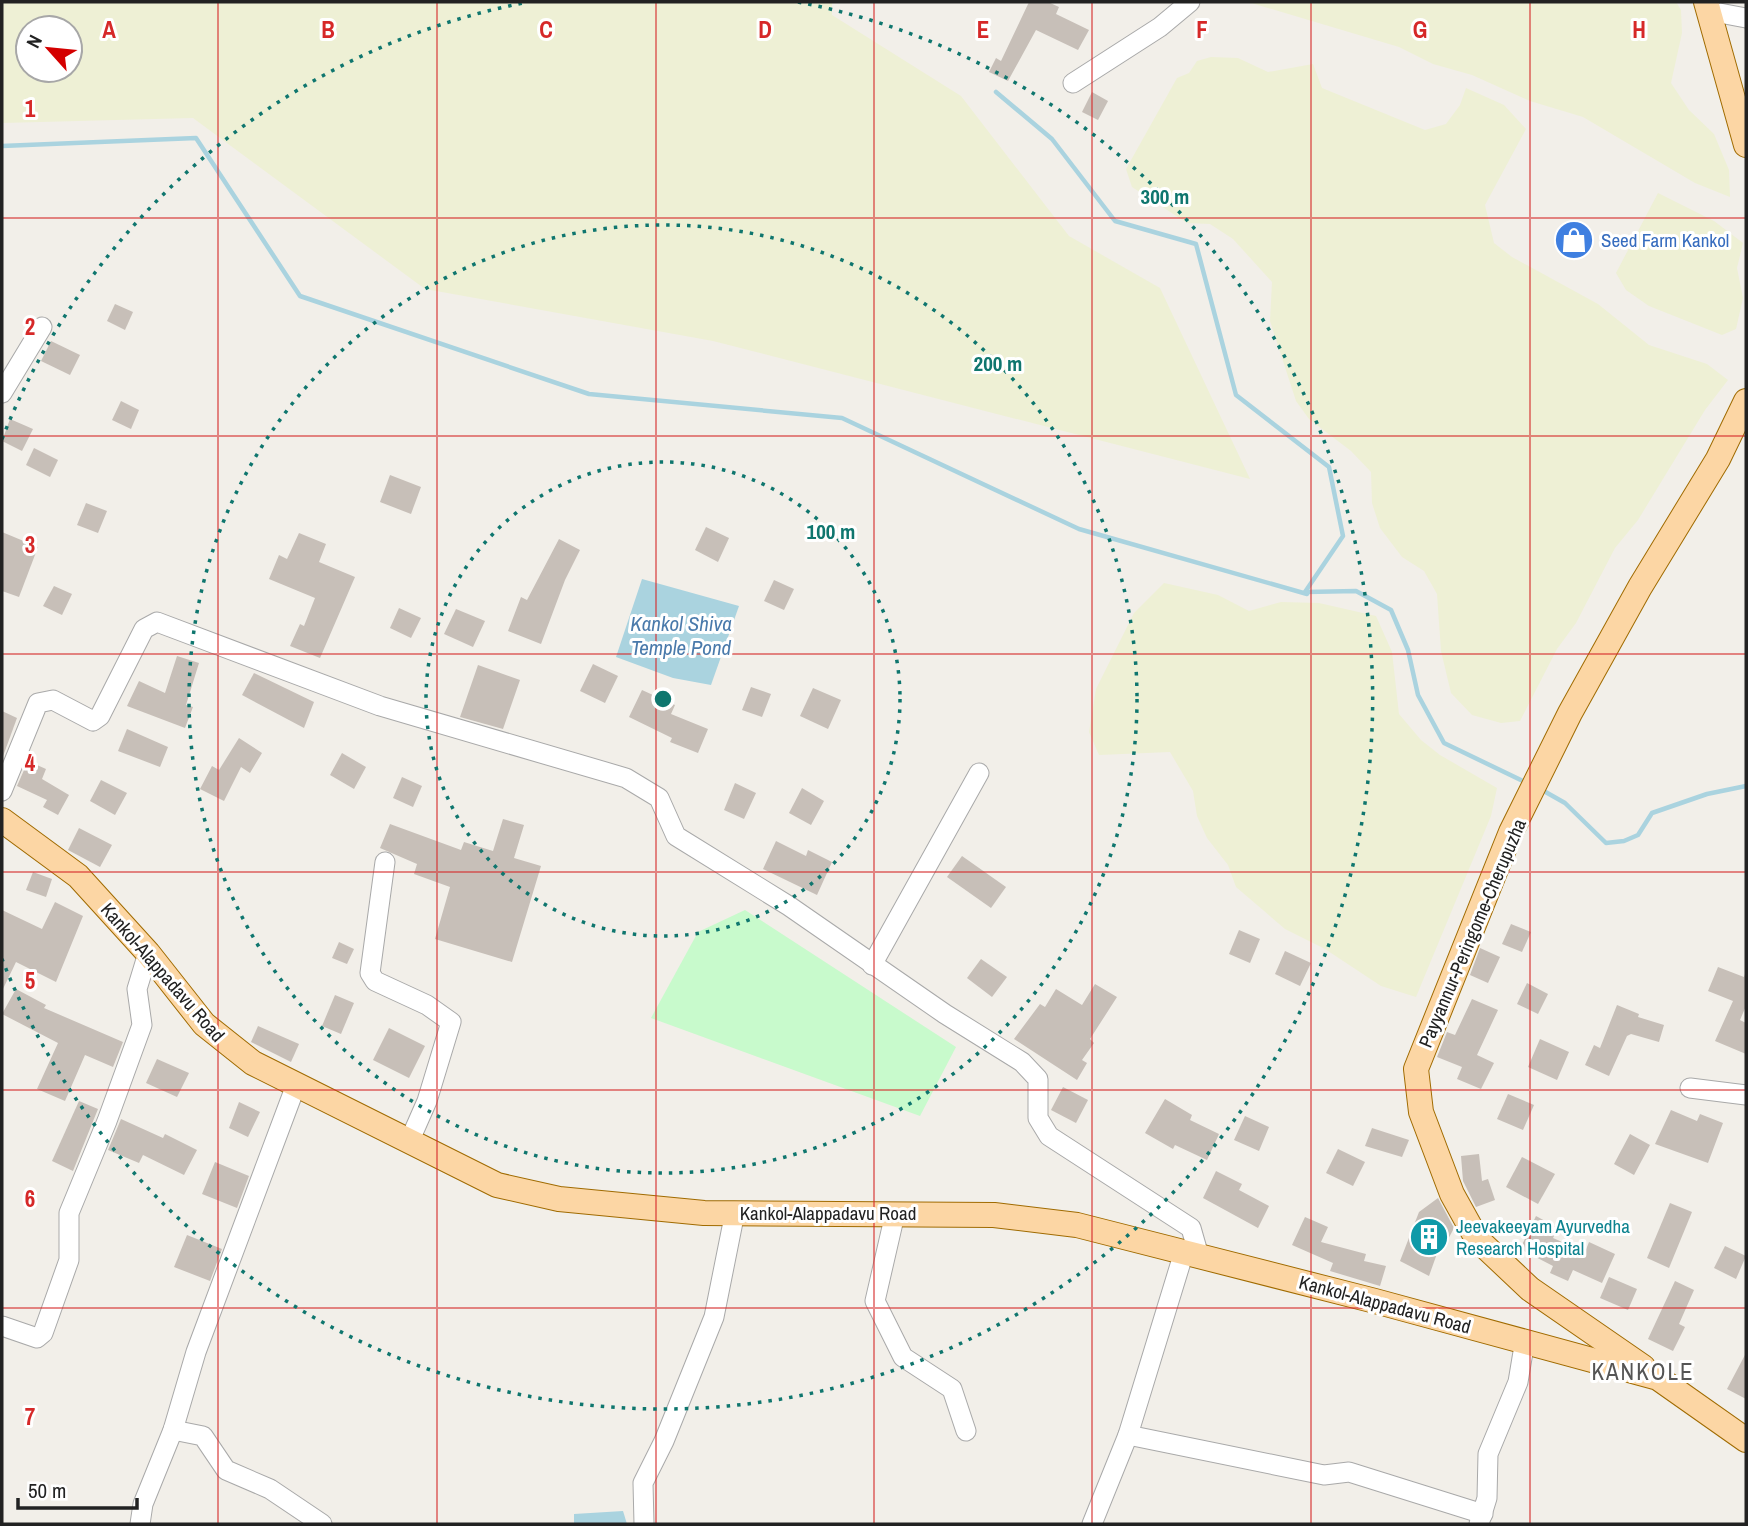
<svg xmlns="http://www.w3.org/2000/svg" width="1748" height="1526" viewBox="0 0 1748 1526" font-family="'Archivo Narrow',sans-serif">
  <rect width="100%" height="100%" fill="#f2efe9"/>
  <g fill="#eef0d5" fill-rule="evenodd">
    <path d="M2,2h830v13l129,81 108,140 91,52 90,191 -537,-138 -288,-52 -232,-171 -191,5zM28,28h42v42h-42z"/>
    <polygon points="1248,2 1676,2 1681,10 1682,33 1671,83 1689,110 1714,134 1729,170 1730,197 1695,183 1583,117 1530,101 1472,75 1433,64 1399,47"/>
    <polygon points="1211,57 1238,58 1268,72 1313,64 1322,88 1425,130 1446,124 1460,105 1466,88 1504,105 1526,129 1485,205 1494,243 1512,257 1598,304 1649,345 1707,364 1728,380 1705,410 1638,520 1615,548 1576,623 1557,649 1520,721 1501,723 1472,715 1451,693 1441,651 1437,594 1424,571 1402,557 1380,528 1372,503 1371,472 1351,451 1309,419 1296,401 1270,321 1272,282 1233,239 1210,224 1187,223 1132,187 1126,169 1177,78 1189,73 1197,61"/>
    <polygon points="1658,193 1714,221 1743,243 1737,268 1743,298 1736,329 1722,335 1649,306 1626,290 1616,273"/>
    <polygon points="1164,583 1218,595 1249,611 1281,602 1319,603 1376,616 1392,652 1399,714 1421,740 1440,755 1497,788 1491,816 1416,997 1381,986 1325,949 1285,929 1236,887 1228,865 1207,838 1197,816 1193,791 1170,752 1099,755 1089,732 1096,689 1134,613"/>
  </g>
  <polygon fill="#c8facc" points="745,910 956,1047 920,1116 651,1018 698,932"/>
  <g fill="#aad3df">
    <polygon points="642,579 739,606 711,685 673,678 616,657"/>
    <polygon points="623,1511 627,1524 574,1524 574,1514"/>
  </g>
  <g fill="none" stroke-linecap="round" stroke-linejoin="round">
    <g stroke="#aad3df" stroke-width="4.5">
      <polyline points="996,92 1052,139 1115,221 1196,244 1236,395 1329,467 1343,536 1305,592"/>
      <polyline points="2,146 196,138 300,296 589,394 842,418 1079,529 1307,594"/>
      <polyline points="1306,592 1356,591 1391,610 1408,650 1418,695 1444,743 1527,783"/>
      <polyline points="1542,790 1565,803 1606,843 1624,841 1638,835 1652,813 1707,794 1746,786"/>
    </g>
  </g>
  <g fill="#c7bfb8">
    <polygon points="1029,2 1048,2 1059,7 1056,14 1089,30 1078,50 1036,30 1008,81 989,72 996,58 1001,61"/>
    <polygon points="1092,92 1108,101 1098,120 1082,112"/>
    <polygon points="115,304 133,312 125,330 107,321"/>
    <polygon points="51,341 80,355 70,375 41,361"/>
    <polygon points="121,401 139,410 131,429 112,420"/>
    <polygon points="10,419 33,429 22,451 2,441"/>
    <polygon points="34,448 58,460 50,477 26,465"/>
    <polygon points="390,475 421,487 411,514 380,502"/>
    <polygon points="86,503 107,511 98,533 77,525"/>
    <polygon points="706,527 729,538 718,562 695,550"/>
    <polygon points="2,532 38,547 19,597 2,591"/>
    <polygon points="299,533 326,544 319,562 355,577 320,658 290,646 300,624 304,626 315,598 269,579 279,555 287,559"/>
    <polygon points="559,539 580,550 565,580 541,644 508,631 521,597 527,600"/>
    <polygon points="774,580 794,589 784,610 764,601"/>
    <polygon points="54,586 72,594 62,615 43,606"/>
    <polygon points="399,608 421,618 411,638 390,628"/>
    <polygon points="456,609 485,621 473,647 444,634"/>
    <polygon points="177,656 199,663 186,705 193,707 185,728 127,706 139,681 165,693"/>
    <polygon points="593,664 618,676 605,703 580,691"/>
    <polygon points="478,665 520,680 503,729 460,717"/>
    <polygon points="254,673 314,702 304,728 242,695"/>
    <polygon points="751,687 771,694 762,717 742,710"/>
    <polygon points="813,688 841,700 828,729 800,716"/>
    <polygon points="642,690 675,705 671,714 708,729 698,753 670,742 672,738 629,717"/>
    <polygon points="2,711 17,718 2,759"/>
    <polygon points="127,729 168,747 160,767 118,751"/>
    <polygon points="239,738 262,753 250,773 241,767 224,801 200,789 212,766 219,770"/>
    <polygon points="342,753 366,767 354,789 330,775"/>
    <polygon points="28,761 46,769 42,779 69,795 58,815 43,807 47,800 17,786"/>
    <polygon points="402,777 422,786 413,807 393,798"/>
    <polygon points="101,780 127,793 115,815 90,801"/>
    <polygon points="735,783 756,793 744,819 724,810"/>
    <polygon points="802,788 824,801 811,825 789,813"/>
    <polygon points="503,819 524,825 514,858 541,866 512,962 435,939 450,887 414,874 417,864 380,848 390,824 461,850 464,842 493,851"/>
    <polygon points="79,828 112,845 100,867 68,850"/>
    <polygon points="776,841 806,856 808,850 832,862 817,895 763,869"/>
    <polygon points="962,856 1006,887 991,908 947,877"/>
    <polygon points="33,872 52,879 46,897 26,890"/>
    <polygon points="55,902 83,916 56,982 16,962 2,991 2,910 42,929"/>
    <polygon points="1511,924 1531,932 1522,952 1502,944"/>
    <polygon points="1239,930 1260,939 1250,963 1229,954"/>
    <polygon points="339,942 354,949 347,964 332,958"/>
    <polygon points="1480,948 1500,957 1488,983 1470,975"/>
    <polygon points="1285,951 1311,963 1300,986 1275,974"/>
    <polygon points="981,959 1007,977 992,997 967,978"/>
    <polygon points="1718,967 1744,977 1746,971 1746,1006 1740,1020 1746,1023 1746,1054 1715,1041 1733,1001 1708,991"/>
    <polygon points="1527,983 1548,994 1538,1014 1517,1004"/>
    <polygon points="1095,984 1117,997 1090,1039 1094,1043 1082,1060 1087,1063 1077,1080 1014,1039 1040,1004 1045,1007 1056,989 1082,1005"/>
    <polygon points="16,989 46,1005 44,1008 123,1042 113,1067 85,1055 65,1101 37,1089 58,1043 2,1014"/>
    <polygon points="335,995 354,1003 341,1034 322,1026"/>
    <polygon points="1472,999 1498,1010 1477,1055 1494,1063 1481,1089 1457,1079 1462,1067 1437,1057 1447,1032 1455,1035"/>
    <polygon points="1617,1005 1639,1014 1638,1017 1664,1025 1659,1042 1631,1034 1627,1036 1609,1076 1585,1065 1594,1045 1600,1048"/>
    <polygon points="258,1026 299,1044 291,1062 251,1042"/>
    <polygon points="389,1028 425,1046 409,1078 373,1060"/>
    <polygon points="1540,1039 1569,1052 1557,1080 1528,1067"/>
    <polygon points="157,1059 189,1073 177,1097 146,1083"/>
    <polygon points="1063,1087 1088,1100 1076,1123 1051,1110"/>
    <polygon points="1508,1094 1534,1105 1523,1130 1497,1119"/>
    <polygon points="1165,1099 1192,1115 1190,1120 1219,1134 1207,1160 1175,1145 1173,1149 1145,1133"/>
    <polygon points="79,1101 98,1109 73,1171 52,1161"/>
    <polygon points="239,1102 260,1112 248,1137 229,1128"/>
    <polygon points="1671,1110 1697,1121 1700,1114 1723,1123 1708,1163 1655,1144"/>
    <polygon points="1245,1116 1269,1127 1259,1151 1234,1140"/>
    <polygon points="121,1119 163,1138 165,1134 197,1150 184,1175 143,1155 139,1163 108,1150"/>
    <polygon points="1372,1128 1409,1140 1402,1157 1365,1146"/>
    <polygon points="1630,1134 1650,1145 1634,1175 1614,1164"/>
    <polygon points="1338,1149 1365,1162 1353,1186 1326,1173"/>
    <polygon points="1479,1154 1482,1181 1488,1179 1495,1200 1476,1207 1463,1181 1461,1156"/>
    <polygon points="1522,1157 1555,1174 1538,1204 1506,1187"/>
    <polygon points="215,1162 249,1176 237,1208 202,1194"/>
    <polygon points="1216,1171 1242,1184 1239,1190 1269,1206 1258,1228 1203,1198"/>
    <polygon points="1438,1198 1454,1228 1443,1249 1439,1248 1429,1276 1400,1261 1419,1212"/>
    <polygon points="1670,1203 1692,1212 1669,1268 1647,1258"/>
    <polygon points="1536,1216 1558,1228 1553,1238 1585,1252 1589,1242 1615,1254 1602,1283 1573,1270 1568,1281 1550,1273 1553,1266 1520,1249"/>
    <polygon points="1305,1217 1328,1227 1321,1242 1366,1254 1364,1261 1386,1266 1380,1286 1330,1271 1333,1263 1292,1245"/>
    <polygon points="187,1235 222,1249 210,1281 174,1267"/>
    <polygon points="1725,1246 1746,1256 1736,1279 1714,1268"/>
    <polygon points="1609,1277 1637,1289 1628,1310 1600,1298"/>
    <polygon points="1675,1281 1694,1290 1679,1324 1685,1327 1673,1351 1648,1339"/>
    <polygon points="1746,1353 1746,1399 1727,1389"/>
  </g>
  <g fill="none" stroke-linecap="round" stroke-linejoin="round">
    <g stroke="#a9a9a9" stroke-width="21">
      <g id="minor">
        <polyline points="1709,11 1746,18"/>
        <polyline points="1073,83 1160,27 1190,2"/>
        <polyline points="2,393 42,327"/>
        <polyline points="2,791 38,703 53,700 93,721 100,716 144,629 157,622 380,706 626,778 659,798 676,836 789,906 945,1014 1022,1062 1038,1079 1038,1118 1049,1136 1191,1228 1199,1256"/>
        <polyline points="385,862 370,973 375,981 427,1005 451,1022 427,1101 409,1142"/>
        <polyline points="872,965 979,773"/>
        <polyline points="1690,1088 1746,1095"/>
        <polyline points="895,1214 875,1301 903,1357 952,1389 966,1431"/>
        <polyline points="1184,1252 1128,1435 1324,1475 1349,1472 1483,1514"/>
        <polyline points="2,1326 37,1338 43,1333 69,1260 69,1213 107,1121 142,1025 137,989 148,953"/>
        <polyline points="173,1430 203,1436 226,1470 270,1489 322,1524"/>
        <polyline points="140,1524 143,1504 173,1430 196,1352 296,1085"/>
        <polyline points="644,1524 643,1483 664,1441 714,1317 735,1212"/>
        <polyline points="1092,1524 1128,1435"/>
        <polyline points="1479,1524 1487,1498 1488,1454 1518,1382 1525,1340"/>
      </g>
    </g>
    <g stroke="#a06b00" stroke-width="26">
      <g id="major">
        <polyline points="1706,2 1746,145"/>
        <polyline points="2,820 78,876 148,953 204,1024 253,1063 497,1185 559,1199 704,1213 994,1215 1077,1225 1375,1301 1658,1378 1746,1440"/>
        <polyline points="1643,1367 1530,1289 1477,1239 1452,1194 1421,1112 1416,1069 1511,832 1570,713 1640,587 1718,459 1746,401"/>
      </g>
    </g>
    <use href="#minor" stroke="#fff" stroke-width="19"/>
    <use href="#major" stroke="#fcd6a4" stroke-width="24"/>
  </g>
  <path fill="none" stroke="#d62828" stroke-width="2" stroke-opacity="0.55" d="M218,2v1522M437,2v1522M656,2v1522M874,2v1522M1092,2v1522M1311,2v1522M1530,2v1522M2,218h1744M2,436h1744M2,654h1744M2,872h1744M2,1090h1744M2,1308h1744"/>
  <g fill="none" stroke="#0f766e" stroke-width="3.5" stroke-dasharray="3.5 7">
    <circle cx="663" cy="699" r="237"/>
    <circle cx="663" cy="699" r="474"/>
    <path d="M2 439A710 710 0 0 1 528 2M798 2A710 710 0 1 1 2 959"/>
  </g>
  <defs>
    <g id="shop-disc" transform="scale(2.0125)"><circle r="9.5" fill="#3f7fe0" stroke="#fff"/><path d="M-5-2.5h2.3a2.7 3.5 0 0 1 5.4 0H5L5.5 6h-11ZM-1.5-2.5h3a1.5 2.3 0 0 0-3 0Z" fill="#fff"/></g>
    <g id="building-disc" transform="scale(2.0125)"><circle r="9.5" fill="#0f9aa8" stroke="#fff"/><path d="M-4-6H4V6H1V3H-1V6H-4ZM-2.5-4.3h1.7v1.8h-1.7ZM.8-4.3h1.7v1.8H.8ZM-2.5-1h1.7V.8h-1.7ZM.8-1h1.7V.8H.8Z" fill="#fff"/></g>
  </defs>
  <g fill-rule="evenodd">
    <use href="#shop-disc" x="1574" y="240"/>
    <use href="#building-disc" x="1429" y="1237"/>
  </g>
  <g text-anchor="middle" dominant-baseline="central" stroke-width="6" stroke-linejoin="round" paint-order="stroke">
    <g font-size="19" fill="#366cbe" stroke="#fff" text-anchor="start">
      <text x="1601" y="240">Seed Farm Kankol</text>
    </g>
    <g font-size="19" fill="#222" stroke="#fff">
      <text transform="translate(1472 933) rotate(-67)">Payyannur-Peringome-Cherupuzha</text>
      <text transform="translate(163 972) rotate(49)">Kankol-Alappadavu Road</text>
      <text x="828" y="1213">Kankol-Alappadavu Road</text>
      <text transform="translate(1385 1304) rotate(15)">Kankol-Alappadavu Road</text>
    </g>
    <g font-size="19" fill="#0d838f" stroke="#fff" text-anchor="start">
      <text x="1456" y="1226">Jeevakeeyam Ayurvedha<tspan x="1456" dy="22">Research Hospital</tspan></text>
    </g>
    <g font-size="21" font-style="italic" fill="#4a7aab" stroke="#fff">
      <text x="681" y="623">Kankol Shiva<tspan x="681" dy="24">Temple Pond</tspan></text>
    </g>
    <g font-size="23" letter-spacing="2" fill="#555" stroke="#fff">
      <text x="1643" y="1371">KANKOLE</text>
    </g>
  </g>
  <g font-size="23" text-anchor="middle" font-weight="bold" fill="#d62828" stroke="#fff" stroke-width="6" stroke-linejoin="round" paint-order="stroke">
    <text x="109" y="38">A</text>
    <text x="328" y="38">B</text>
    <text x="546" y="38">C</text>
    <text x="765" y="38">D</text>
    <text x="983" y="38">E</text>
    <text x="1202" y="38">F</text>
    <text x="1420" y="38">G</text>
    <text x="1639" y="38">H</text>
    <text x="30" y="117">1</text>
    <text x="30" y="335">2</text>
    <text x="30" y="553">3</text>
    <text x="30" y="771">4</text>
    <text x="30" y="989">5</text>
    <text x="30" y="1207">6</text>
    <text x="30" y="1425">7</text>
  </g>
  <circle cx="663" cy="699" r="10" fill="#0f766e" stroke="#fff" stroke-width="3.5"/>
  <g font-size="21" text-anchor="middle" font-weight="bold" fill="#0f766e" stroke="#fff" stroke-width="6" stroke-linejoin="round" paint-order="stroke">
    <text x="1165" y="204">300 m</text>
    <text x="998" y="371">200 m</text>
    <text x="831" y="539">100 m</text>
  </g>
  <rect width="1748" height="1526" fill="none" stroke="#222222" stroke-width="7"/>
  <g transform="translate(49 49) rotate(297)"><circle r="33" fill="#ffffff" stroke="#a7a7a7" stroke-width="2"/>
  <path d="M0-5L12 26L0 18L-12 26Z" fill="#d40000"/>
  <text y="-10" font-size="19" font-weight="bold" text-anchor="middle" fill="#222222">N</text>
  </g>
  <path d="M18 1498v10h119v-10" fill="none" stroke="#222222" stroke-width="3.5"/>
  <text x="28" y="1498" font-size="21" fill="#222222" stroke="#ffffff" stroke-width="5" paint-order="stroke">50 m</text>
</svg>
